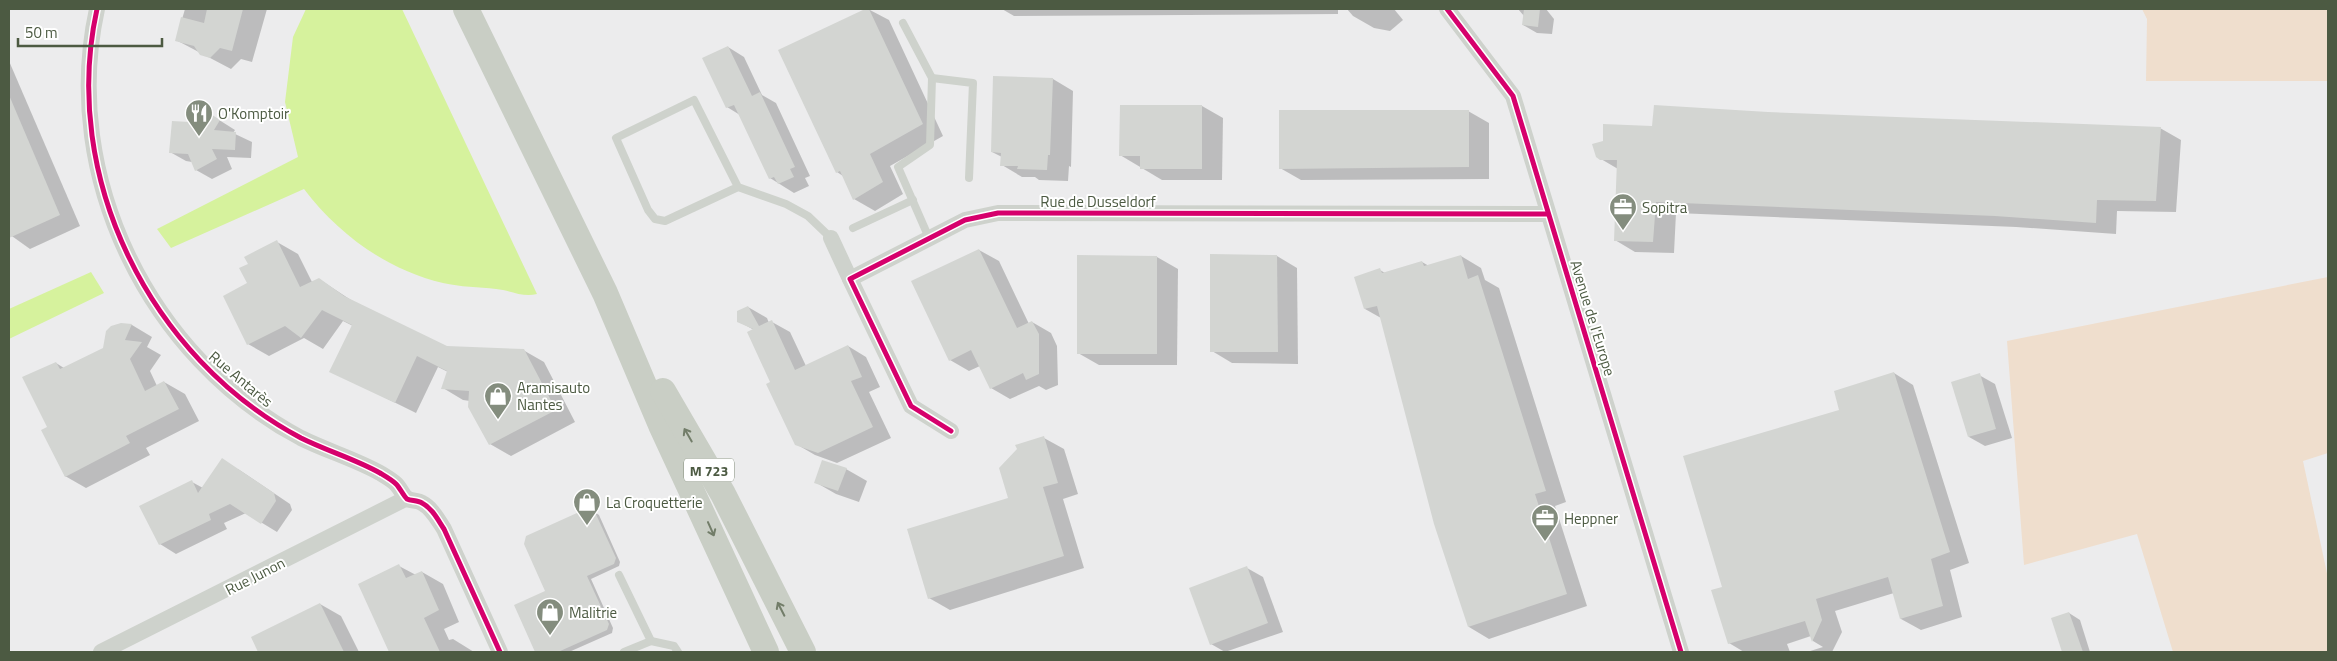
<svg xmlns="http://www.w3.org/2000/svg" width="2337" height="661" viewBox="0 0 2337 661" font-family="'Titillium Web',sans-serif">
  <rect width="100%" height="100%" fill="#ececed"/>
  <g fill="#efdecd">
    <polygon points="2142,9 2328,9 2328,81 2146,81 2147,19"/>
    <polygon points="2328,277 2328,453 2303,461 2328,578 2328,652 2173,652 2137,534 2024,565 2007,341"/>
  </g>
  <g fill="#d6f29d">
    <path d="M306,9h96l135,285c-14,4 -27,-4 -41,-5 -17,-2 -36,-2 -53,-6 -56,-13 -105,-49 -139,-94l-133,59 -14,-19 141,-72 -13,-55 8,-65z"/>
    <polygon points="91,272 104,293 9,339 9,309"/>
  </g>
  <g fill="#0003">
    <polygon points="185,9 267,9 252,62 241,59 231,69 176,40"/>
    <polygon points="868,9 889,20 943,136 890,166 903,194 875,211 854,199 843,176 837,172 780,51"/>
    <polygon points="1002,9 1338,9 1338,14 1014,16"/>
    <polygon points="1347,9 1394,9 1403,20 1390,31 1374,28 1353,16"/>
    <polygon points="1518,9 1546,9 1554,19 1552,34 1537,33 1523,25 1524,16"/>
    <polygon points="728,47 744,57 762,95 776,103 810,176 805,178 809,186 794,193 770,178 740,115 727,107"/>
    <polygon points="9,61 80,226 30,249 9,234"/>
    <polygon points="1053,79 1073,91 1071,167 1069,166 1068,181 1039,180 1035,177 1022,177 1002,165 1002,157 992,152"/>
    <polygon points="1202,106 1223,118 1222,180 1162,180 1120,155"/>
    <polygon points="1468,111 1489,123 1489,179 1301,180 1280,168"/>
    <polygon points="1768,113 2160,128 2181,140 2176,212 2117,211 2116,234 2016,227 1676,213 1674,253 1635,252 1615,240 1618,169 1601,159 1653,128"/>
    <polygon points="216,118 235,130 233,133 252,142 251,158 227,157 232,169 212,179 196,170 192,162 186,161 170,152 190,124"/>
    <polygon points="277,242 298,254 312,282 319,279 357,304 446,347 523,350 544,362 575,422 511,456 490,444 470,401 463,400 443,388 448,372 438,367 416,413 331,371 353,326 343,321 323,349 304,338 269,356 248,344 249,264"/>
    <polygon points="979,250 999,261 1029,324 1032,322 1051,333 1057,346 1058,385 1046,390 1039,386 1010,399 991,388 980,366 969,371 950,360"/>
    <polygon points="1277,256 1297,268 1298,364 1232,363 1212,351"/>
    <polygon points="1461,256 1481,268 1485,280 1499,288 1566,502 1555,506 1587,606 1489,639 1469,627 1381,318 1365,309 1380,270 1385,273 1422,262 1429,266"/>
    <polygon points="1078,257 1157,257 1178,269 1177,365 1099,365 1078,353"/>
    <polygon points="748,307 767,318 769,323 772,322 790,332 806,366 848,346 866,357 880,387 869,392 891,438 837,463 815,455 796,444 754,330 738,321"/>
    <polygon points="121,324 132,325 152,337 147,347 161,355 150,371 157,386 164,382 185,394 199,421 146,448 150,455 86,488 65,476 48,427 56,363 64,368 104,349"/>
    <polygon points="1894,373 1913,385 1969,563 1950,570 1962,617 1921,630 1901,619 1894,593 1835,611 1842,632 1832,652 1807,652 1823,647 1813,641 1811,636 1787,644 1790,652 1744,652 1729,643 1724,587 1841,411"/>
    <polygon points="1979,375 1995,384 2012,438 1985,446 1969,437"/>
    <polygon points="1044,438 1064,449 1078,494 1063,499 1084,568 950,610 929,598 1010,499"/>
    <polygon points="238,469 290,504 292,510 277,532 246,513 224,523 227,529 176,554 160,544 192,482 203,488"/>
    <polygon points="846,469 867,481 859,502 836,494 815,482"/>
    <polygon points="593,511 599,515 620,562 619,566 591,579 613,628 612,633 569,652 536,652 516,606 547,591"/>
    <polygon points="399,566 416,575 422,572 443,584 459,622 444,629 449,640 453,639 474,652 391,652 360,584"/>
    <polygon points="1247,568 1263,577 1283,632 1225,652 1211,644"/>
    <polygon points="320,604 341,616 359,652 260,652 252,638"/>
    <polygon points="2069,613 2080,620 2090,652 2061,652 2063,652"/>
  </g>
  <g fill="#d3d5d2">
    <polygon points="207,9 243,9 232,51 220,48 210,58 200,55 194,46 175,41 181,17 204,23"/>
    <polygon points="865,9 869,9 923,124 870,154 883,182 853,200 840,171 836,173 778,50"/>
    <polygon points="1524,9 1540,9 1538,27 1522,25"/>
    <polygon points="728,46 752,96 760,92 795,167 790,169 794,177 778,184 774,177 769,179 734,105 726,108 702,58"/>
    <polygon points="993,76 1053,78 1050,155 1048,155 1047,170 1017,169 1018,166 1000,166 1001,153 991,152"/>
    <polygon points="9,95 60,215 9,238"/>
    <polygon points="1120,105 1202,105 1202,169 1140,169 1140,156 1119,156"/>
    <polygon points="1654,105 1768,112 2161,127 2156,201 2097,200 2096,223 1995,216 1656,202 1653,242 1614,241 1617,160 1600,160 1596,157 1592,144 1603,141 1603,124 1652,126"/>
    <polygon points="200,107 220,120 214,130 236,132 235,150 212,149 217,159 195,171 188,154 169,153 172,121 190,122"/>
    <polygon points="1279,110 1469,110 1469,167 1279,169"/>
    <polygon points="277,240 300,287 319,278 344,296 447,346 524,349 556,410 489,445 468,407 469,391 441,389 447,371 417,356 395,403 329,372 352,325 322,310 301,338 285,326 247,345 223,296 247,283 239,268 248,264 244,257"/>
    <polygon points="979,249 1017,328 1032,321 1039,334 1039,374 1026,380 1023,373 990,389 971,350 949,361 911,281"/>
    <polygon points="1210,254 1277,255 1278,352 1210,352"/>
    <polygon points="1077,255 1157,256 1157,354 1077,354"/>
    <polygon points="1461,255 1468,279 1478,275 1546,491 1535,494 1567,594 1468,627 1434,524 1377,306 1364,309 1354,277 1380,268 1382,273 1422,261 1424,266"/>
    <polygon points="748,306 759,326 772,320 795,370 848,345 862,377 851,381 873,427 818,453 795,445 766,384 770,382 747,332 753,329 737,322 737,311"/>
    <polygon points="121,323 132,324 125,340 142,342 130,359 145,391 164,381 179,409 126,436 130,443 65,477 41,430 47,427 22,377 56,362 60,369 103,348 106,331 111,326"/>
    <polygon points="1894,372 1950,552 1931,559 1943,606 1900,619 1888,577 1816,599 1822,620 1812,642 1805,621 1728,644 1711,590 1722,587 1683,456 1839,410 1834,391"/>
    <polygon points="1980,373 1996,429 1968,437 1951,382"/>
    <polygon points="1044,436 1058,483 1043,487 1064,556 928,599 907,529 1008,498 999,468 1017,449 1015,445"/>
    <polygon points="222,458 274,493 276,501 261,524 230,504 209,514 211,520 159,545 139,506 192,480 198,493"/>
    <polygon points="822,460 847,468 838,491 814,483"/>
    <polygon points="588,508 594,510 616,558 614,564 587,576 609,624 607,630 558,652 535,652 514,605 545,591 524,544 526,536"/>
    <polygon points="399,564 406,578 422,571 439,610 424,618 440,652 389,652 358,584"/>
    <polygon points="1247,566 1268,623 1210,645 1189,588"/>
    <polygon points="320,603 344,652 258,652 251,637"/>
    <polygon points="2069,612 2083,652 2062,652 2051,618"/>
  </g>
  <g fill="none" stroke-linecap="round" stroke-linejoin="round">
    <g stroke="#ced2cc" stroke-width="8">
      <polyline points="903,23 932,78 930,145 898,167 929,238"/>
      <polyline points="932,78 973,83 969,178"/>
      <polyline points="738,187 665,221 655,219 648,210 616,138 694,100 738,187 786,204 808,216 831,238"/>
      <polyline points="853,228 913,200"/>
      <polyline points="619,575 651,641 624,652"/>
      <polyline points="651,641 674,646 678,652"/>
    </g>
    <g stroke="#ced2cc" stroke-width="16">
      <path d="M97,9c-37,168 53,349 204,429 26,13 54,21 79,35 5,3 12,7 16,11 4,4 7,11 11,15 4,2 11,1 15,4 10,5 16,17 22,26l56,123"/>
      <polyline points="1447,9 1513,96 1681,652"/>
      <polyline points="831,238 850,279"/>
      <polyline points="951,431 911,406 850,279 965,220 998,213 1548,214"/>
      <polyline points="101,652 407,498"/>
    </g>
    <g stroke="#c9cec5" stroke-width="26">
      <polyline points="466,9 605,293 661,425 766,652"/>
      <polyline points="663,391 723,494 803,652"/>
    </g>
    <g stroke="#fff" stroke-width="8">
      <g id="cycleway">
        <path d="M97,9c-37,168 53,349 204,429 26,13 54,21 79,35 5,3 12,7 16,11 4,4 7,11 11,15 4,2 11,1 15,4 10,5 16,17 22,26l56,123"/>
        <polyline points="1447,9 1513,96 1681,652"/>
        <polyline points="951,431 911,406 850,279 965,220 998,213 1548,214"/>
      </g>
    </g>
    <use href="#cycleway" stroke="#d6006c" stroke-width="5"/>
  </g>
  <defs><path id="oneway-shaft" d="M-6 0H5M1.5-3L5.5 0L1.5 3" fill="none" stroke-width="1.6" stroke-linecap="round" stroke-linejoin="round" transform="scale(1.25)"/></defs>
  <g stroke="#727d69">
    <use href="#oneway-shaft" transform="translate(688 435) rotate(-120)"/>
    <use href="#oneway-shaft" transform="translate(711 529) rotate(66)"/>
    <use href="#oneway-shaft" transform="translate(781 609) rotate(-117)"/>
  </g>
  <defs>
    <g id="restaurant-pin" transform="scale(1.4375)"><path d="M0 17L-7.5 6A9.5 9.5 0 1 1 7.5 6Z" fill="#848d7e" stroke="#fff"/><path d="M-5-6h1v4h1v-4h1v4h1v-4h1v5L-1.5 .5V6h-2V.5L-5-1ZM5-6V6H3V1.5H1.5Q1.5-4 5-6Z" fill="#fff"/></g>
    <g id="office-pin" transform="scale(1.4375)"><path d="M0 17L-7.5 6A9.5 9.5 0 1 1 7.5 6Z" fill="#848d7e" stroke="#fff"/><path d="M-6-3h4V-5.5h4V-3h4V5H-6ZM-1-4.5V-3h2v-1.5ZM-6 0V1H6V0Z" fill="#fff"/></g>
    <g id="shop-pin" transform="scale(1.4375)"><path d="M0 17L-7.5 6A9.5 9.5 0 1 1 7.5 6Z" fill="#848d7e" stroke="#fff"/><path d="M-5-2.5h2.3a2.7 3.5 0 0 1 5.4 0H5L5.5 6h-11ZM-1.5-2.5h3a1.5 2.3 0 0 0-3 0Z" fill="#fff"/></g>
  </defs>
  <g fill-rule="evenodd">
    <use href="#restaurant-pin" x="199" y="113"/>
    <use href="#office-pin" x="1623" y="207"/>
    <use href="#shop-pin" x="498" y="396"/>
    <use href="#shop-pin" x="587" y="502"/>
    <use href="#office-pin" x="1545" y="518"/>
    <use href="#shop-pin" x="550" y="612"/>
  </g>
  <g text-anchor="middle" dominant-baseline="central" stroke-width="4" stroke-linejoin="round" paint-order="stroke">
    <rect fill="#fff" stroke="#828c7b" stroke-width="1" x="684" y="458.5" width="50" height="23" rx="4"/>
    <g font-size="14" font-weight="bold" fill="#4c5a42">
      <text x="709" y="470">M 723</text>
    </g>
    <g font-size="15" fill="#4c5a42" stroke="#fff" text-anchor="start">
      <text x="218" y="113">O'Komptoir</text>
      <text x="1642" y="207">Sopitra</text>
      <text x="517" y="387">Aramisauto<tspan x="517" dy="17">Nantes</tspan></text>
      <text x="606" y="502">La Croquetterie</text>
      <text x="1564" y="518">Heppner</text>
      <text x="569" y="612">Malitrie</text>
    </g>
    <g font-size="15" fill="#4c5a42" stroke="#fff">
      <text x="1098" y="201">Rue de Dusseldorf</text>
      <text transform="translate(1593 318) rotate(73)">Avenue de l'Europe</text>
      <text transform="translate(241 379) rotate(40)">Rue Antarès</text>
      <text transform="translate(255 576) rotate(-27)">Rue Junon</text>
    </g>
  </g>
  <rect width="2337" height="661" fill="none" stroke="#4c5a42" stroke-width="20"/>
  <path d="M18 38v8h144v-8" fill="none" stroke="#4c5a42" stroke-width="2.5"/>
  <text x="25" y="38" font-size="15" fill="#4c5a42" stroke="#ffffff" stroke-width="4" paint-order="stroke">50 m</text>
</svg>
